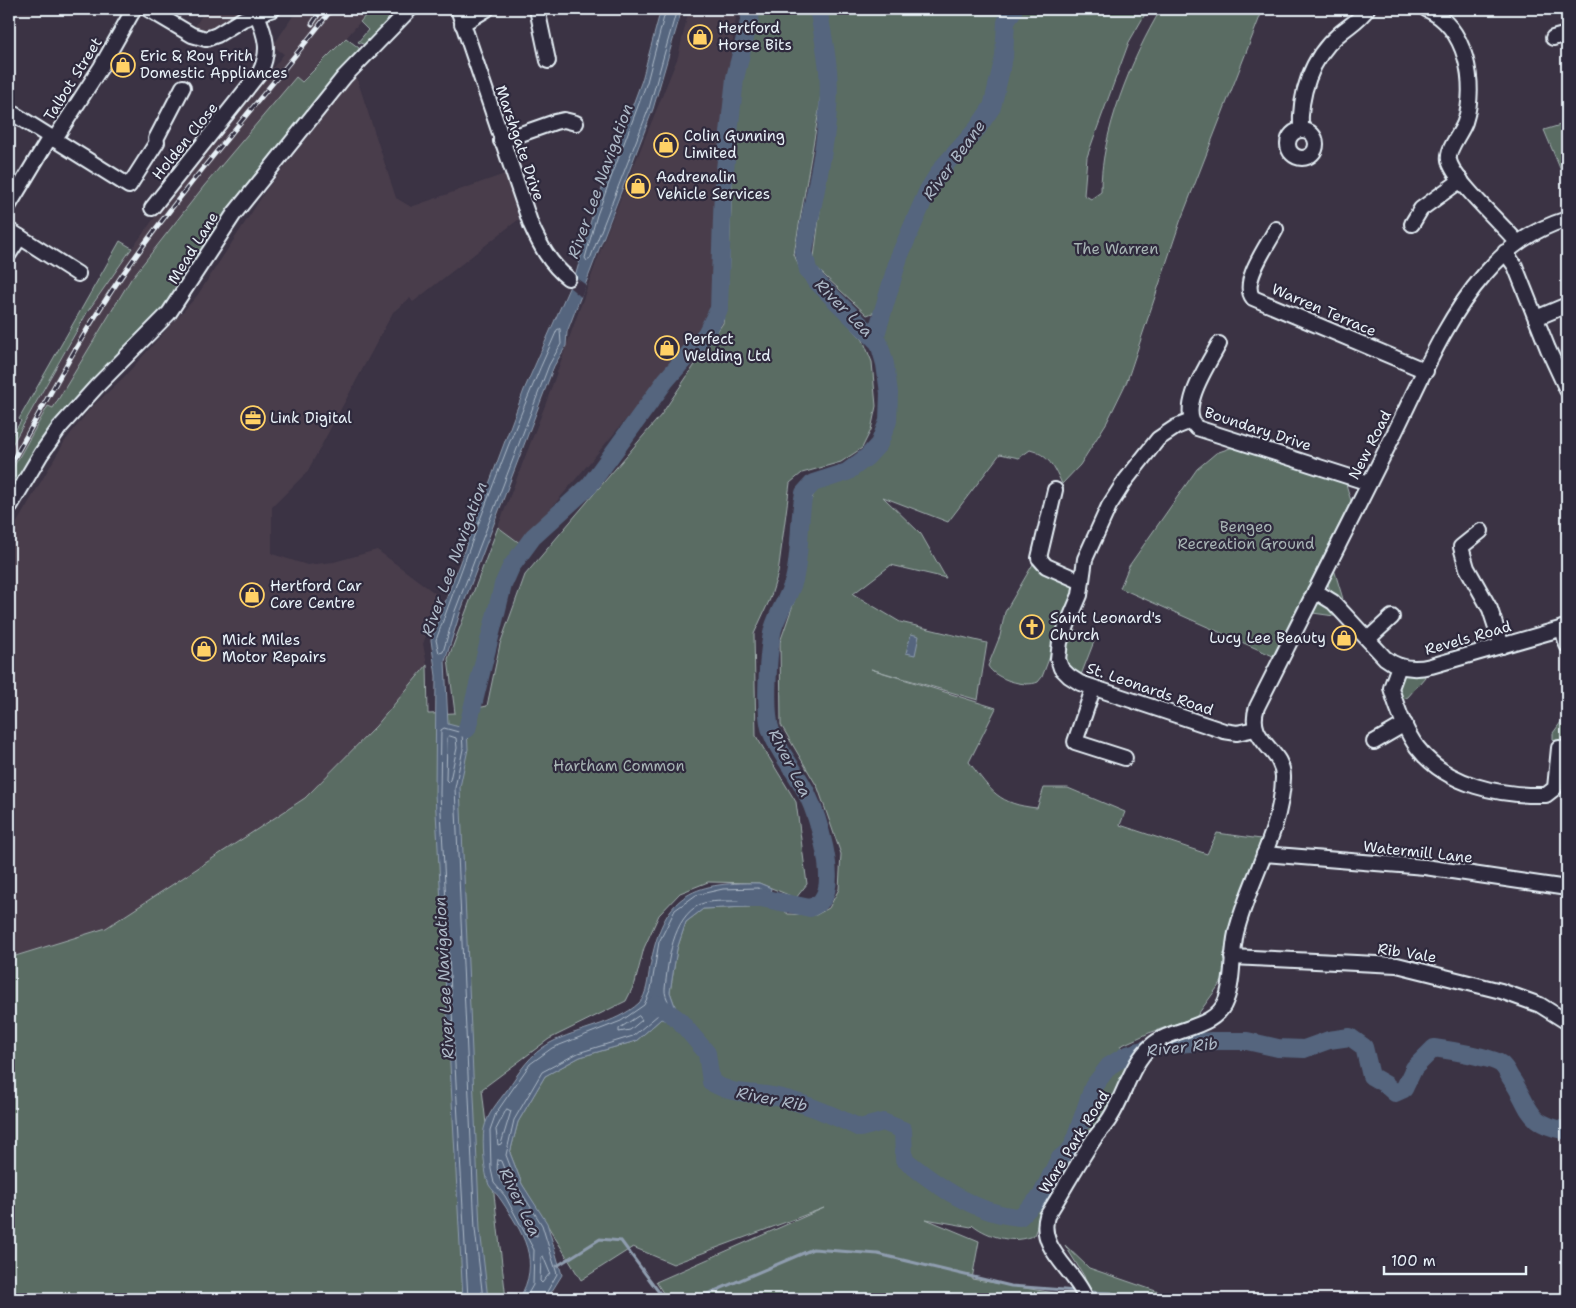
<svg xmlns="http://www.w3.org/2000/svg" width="1576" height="1308" viewBox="0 0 1576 1308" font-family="'Shantell Sans',sans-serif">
  <rect width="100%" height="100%" fill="#3b3344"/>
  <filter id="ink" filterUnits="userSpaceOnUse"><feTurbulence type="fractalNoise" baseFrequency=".02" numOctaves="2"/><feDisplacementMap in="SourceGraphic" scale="10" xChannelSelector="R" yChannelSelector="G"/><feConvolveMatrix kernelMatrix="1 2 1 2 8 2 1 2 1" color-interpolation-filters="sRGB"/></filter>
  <g filter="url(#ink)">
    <g fill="#4a3e4c">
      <polygon points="206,9 244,9 219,24 208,29 194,28"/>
      <polygon points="309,9 371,9 346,38 301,82 296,78 204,186 131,279 53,409 48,407 9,475 9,450 101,291 164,205 284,54 273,46 293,16"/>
      <polygon points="689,9 737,9 717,163 712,294 707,323 521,544 498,527 546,403 609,227 678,57"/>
      <polygon points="356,76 396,198 411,207 505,174 519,219 413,302 410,298 393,312 307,472 272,507 272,554 307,565 334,562 377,550 440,597 423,644 427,665 376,726 305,798 106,928 9,958 9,536 65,441 90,409 124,377 197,296 267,189"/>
    </g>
    <g fill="#5a6c64" stroke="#a1aeae">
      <polygon points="371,9 402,9 365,45 358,42 368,30 360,22"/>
      <path d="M756,9h55l12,64 -4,38 -25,143 8,21 61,65 9,22 4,44 -5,24 -9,18 -21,14 -39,11 -12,10 -12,90 -8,26 -16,35 2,102 40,66 11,82 -11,14 -37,-15 -51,-1 -28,11 -21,22 -15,33 -9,35 -9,18 -77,38 -67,50 24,210h-497v-341l97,-30 199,-130 71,-72 51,-61 1,49 27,-1 -7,-54 50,-132 23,17c-37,47 -37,111 -53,166l19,-4 13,-62 25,-69 136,-160 62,-92 5,-40 6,-149 9,-74z"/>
      <polygon points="824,9 1009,9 1002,17 996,68 988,98 974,123 922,184 878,311 867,315 813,265 836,86 833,49"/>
      <path d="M1020,9h128l-19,33 -35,95 -7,20 -3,38 7,4 10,-7c-1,-57 31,-135 60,-183h102l-83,213 -53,159 -20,41 -27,43 -18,19c-7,-16 -14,-30 -32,-34l-11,8 -19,-4 -52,68 -65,-25 38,37 25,44 -55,-13 -38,29 47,28 87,21 -9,57 -107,-31 125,39 -27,54c23,30 29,42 68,46l7,-20h24l57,24 -5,13 87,29 10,-21 44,6 -14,43 -22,95 -29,40 -47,16 -29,13 12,17 -18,40 -73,115 -7,17c-18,10 -46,2 -61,-10l-2,2 -45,-8 53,22 -7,38 94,16h15l1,4h-415l-11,-17 168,-74 -151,56 -40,-17 -52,33 -59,-96 -12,-31 8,-31 27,-46 35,-19 56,-16 25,-22 16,-7 -7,-20 7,-43 9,-27 17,-13 65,-3 12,2 8,6 28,1 13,-7 10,-19 2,-35 -23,-66 -37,-63 -1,-83 22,-63 6,-72 9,-20 21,-7 29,-17 25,-33 4,-35 -17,-57 7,-26 22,-66 24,-52 6,-12 44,-50 13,-26 13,-47v-31l6,-13z"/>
      <polygon points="346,38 359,48 359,52 173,302 85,392 9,500 9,475 48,406 53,408 131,279 204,186 296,77 302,82"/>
      <polygon points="1567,123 1567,185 1544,130"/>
      <polygon points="120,241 132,248 88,311 9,450 9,440 21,421 19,419"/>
      <polygon points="1236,446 1346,484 1351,501 1273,656 1120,588 1129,566 1197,469 1216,453"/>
      <path d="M1033,564l38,18 5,6 -34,89 -4,5c-13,6 -43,-3 -50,-16l12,-30 5,-24z"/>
      <polygon points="1334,569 1343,599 1341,601 1329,588 1328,582"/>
      <polygon points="1323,602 1337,614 1334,616 1313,613 1317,604"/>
      <polygon points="1070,628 1095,639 1081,675 1073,672 1062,661"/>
      <polygon points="1409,674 1424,674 1425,677 1408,697 1401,700 1397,687 1402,676"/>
      <polygon points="1561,722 1567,724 1567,743 1556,742 1553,739 1553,733"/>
      <polygon points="1065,1245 1089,1268 1179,1299 1092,1299 1084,1276"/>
    </g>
    <g fill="#54657e" stroke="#8f9daf">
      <polygon points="661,9 682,9 653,109 567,332 566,346 554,366 460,613 445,661 448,724 467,729 468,749 460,787 480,1229 488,1299 463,1299 435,794 436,676 431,640 524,390 577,270 593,213 642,80"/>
      <polygon points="911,634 919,636 915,655 906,653"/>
      <path d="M759,883l12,5 -3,18 -65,3 -17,13 -9,27 -7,43 7,20 -6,10 -10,-3 -25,22 -56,16 -35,19 -27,46 -8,31 12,31 25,39 15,52 -15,24h-28c23,-38 4,-66 -18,-99 -3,-5 -9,-10 -12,-15 -5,-11 -7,-44 -5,-56 3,-15 15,-28 23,-39 12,-18 23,-36 43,-47 28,-15 65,-18 89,-40 8,-8 9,-25 11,-36 13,-71 39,-85 109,-84z"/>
    </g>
    <polygon fill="#3b3344" points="572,275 586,285 581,297 568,286"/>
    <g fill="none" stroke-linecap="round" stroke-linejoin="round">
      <g stroke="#adb9c7" stroke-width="1">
        <polyline points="666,9 647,82 597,215 585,258 587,261 590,259 649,108 677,9"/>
        <path d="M560,329l1,15 -12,21 -94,246 -12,41 -4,1 -3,-13c38,-104 75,-209 121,-310z"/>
        <polygon points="450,736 456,738 457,748 450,780 448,782 446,780 447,738"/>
        <polygon points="639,1016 642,1020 630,1030 619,1032 619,1029"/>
        <polygon points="507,1109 511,1111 501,1144 498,1145 496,1130"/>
        <path d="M498,1160l3,1 10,26 -1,3c-10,-5 -15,-19 -12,-30z"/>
        <polygon points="522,1209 525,1210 537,1228 537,1236 534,1235 521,1212"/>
        <polygon points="543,1256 550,1273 542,1283 540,1281 541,1258"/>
        <polyline points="468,1299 440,794 441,730 444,728 462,733 463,749 455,788 475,1229 483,1299"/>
        <path d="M525,1299l8,-14 1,-35 -29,-54 -11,-13 -3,-14 -1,-39 6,-17 34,-49 22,-16 69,-27 23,-16 7,-16 8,-47 16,-32 21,-15 27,-6 35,-1 6,3 -2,10c-14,1 -50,-2 -61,3 -29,13 -33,58 -36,85 -1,9 9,18 5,26h-12l-25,21 -55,17 -36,19 -28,48 -8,35 12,32 24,38 15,49 -14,25"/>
      </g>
      <g stroke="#8f9daf" stroke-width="3">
        <polyline points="557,1266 600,1239 621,1241 664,1299"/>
        <polyline points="1088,1292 1111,1293 1126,1299"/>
        <polyline points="696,1299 813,1249 878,1254 1011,1286 1077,1291"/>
      </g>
      <g stroke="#54657e" stroke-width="18">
        <polyline points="875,338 899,257 928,190 942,168 977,129 992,107 1004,57 1006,22 1014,9"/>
        <polyline points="467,729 503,585 511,567 533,537 589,486 666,380 706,334 719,309 723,188 735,78 752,9"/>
        <path d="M747,898h14l49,10c4,-2 10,-5 12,-8 16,-21 -5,-85 -15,-106 -10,-22 -28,-40 -36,-63 -7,-20 -3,-81 2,-102 5,-17 16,-32 21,-49 7,-28 4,-58 10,-87l9,-10 34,-11 20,-15 12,-13 9,-23 1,-28 -4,-29 -6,-21 -61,-60 -10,-13 -4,-18c9,-57 29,-124 24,-182 -2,-21 -6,-41 -10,-61"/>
        <path d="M657,1004l22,16 28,33 4,29c20,12 33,10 55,13 34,5 64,19 94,33l23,-6 20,8 1,29c33,27 72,55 116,58l21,-21 18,-37 13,-11 21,-61 16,-21 18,-11 28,-9 57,-5h35l31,7 26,1 25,-9 21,-3 14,10 7,29 14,8 10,9 9,-4 10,-21 20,-20c14,2 57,9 67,16 4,3 7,9 9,13 22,31 14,46 57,54"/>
      </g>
      <g stroke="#e8f1f8" stroke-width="18">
        <g id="minor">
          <polyline points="148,9 192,35 206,39 217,35 243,19 273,9"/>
          <path d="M458,9l73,216c9,20 19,39 37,53"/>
          <polyline points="537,9 548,61"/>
          <path d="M1426,9c41,18 51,75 39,113 -4,12 -18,26 -16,38 4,20 53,64 68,82"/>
          <polyline points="462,24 487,9"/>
          <polyline points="1553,38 1567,34"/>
          <polyline points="9,111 129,186 157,142 156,139 183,87"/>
          <path d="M1301,130c-2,-35 10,-72 37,-95 10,-9 22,-15 29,-26"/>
          <circle cx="1302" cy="144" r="14"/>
          <polyline points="54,140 101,67 134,9"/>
          <polyline points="501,141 555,122 564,120 576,123"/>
          <polyline points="9,205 50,137"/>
          <path d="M152,208l108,-136c11,-22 5,-37 -3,-58"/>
          <polyline points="1412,224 1421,209 1461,180"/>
          <path d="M1276,229c-8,16 -36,53 -23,69l173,73"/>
          <polyline points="9,230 78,274"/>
          <polyline points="1505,252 1515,266 1548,349 1567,390"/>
          <polyline points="9,254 20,237"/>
          <polyline points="1536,318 1567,305"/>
          <path d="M1219,344c-10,19 -42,65 -22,84l172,55"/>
          <polyline points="1191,421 1176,427 1158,439 1125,481 1109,506 1085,559 1080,595 1060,642 1058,659 1061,668 1069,676 1080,683 1224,731 1237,733 1255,729"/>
          <polyline points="1055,490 1039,558 1046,566 1080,581"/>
          <polyline points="9,508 41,454 60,427 97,386 169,313 234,214 344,77 410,9"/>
          <polyline points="1481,531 1461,547 1467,568 1490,609 1502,646"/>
          <path d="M1315,591l18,11 52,56c14,11 30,12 46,8l136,-39"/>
          <polyline points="1562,628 1567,645"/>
          <polyline points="1368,639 1392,617"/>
          <path d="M1399,666l-8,22c6,20 14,43 26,59 29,39 84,49 129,48l9,-7 4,-40"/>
          <polyline points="1093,689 1075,742 1125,758"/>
          <polyline points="1374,742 1405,724"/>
          <polyline points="1264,854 1425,867 1567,888"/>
          <polyline points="1232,957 1397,965 1501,991 1540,1005 1567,1022"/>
          <path d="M1086,1299c-10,-28 -49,-50 -39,-83 16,-25 30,-52 47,-77 5,-7 12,-14 16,-21 15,-23 20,-53 41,-72 20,-19 65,-16 75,-46 8,-20 5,-45 10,-67 12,-51 46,-102 47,-155 1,-30 -38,-36 -26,-71 45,-90 91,-180 136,-271 27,-54 51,-115 91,-161 24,-28 48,-45 83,-56"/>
        </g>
      </g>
      <use href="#minor" stroke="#2f2a3d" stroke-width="14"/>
      <g stroke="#e8f1f8" stroke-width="5">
        <g id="rail">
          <polyline points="312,24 322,9"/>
          <path d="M9,467c37,-65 71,-131 114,-193 64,-92 140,-176 209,-265"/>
        </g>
      </g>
      <use href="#rail" stroke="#2f2a3d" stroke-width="3" stroke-dasharray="9" stroke-linecap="butt"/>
    </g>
  </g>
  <defs>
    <g id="shop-ring" transform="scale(1.25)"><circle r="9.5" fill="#2f2a3d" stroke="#ffd166" stroke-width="1.5"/><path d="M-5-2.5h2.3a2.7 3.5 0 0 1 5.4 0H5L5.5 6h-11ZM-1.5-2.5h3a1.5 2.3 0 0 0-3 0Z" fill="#ffd166"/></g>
    <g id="office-ring" transform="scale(1.25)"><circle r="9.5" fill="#2f2a3d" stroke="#ffd166" stroke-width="1.5"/><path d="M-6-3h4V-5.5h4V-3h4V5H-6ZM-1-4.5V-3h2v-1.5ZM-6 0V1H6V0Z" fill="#ffd166"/></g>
    <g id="church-ring" transform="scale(1.25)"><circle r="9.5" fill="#2f2a3d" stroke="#ffd166" stroke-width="1.5"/><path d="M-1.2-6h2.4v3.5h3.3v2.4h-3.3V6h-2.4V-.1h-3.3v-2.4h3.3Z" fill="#ffd166"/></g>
  </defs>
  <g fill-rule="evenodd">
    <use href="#shop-ring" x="700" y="37"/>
    <use href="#shop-ring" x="123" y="65"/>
    <use href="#shop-ring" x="666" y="145"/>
    <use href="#shop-ring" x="638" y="186"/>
    <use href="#shop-ring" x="667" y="348"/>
    <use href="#office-ring" x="253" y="418"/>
    <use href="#shop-ring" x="252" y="595"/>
    <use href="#church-ring" x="1032" y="627"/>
    <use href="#shop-ring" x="1344" y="638"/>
    <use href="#shop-ring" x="204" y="649"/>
  </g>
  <g text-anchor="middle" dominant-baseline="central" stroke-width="4.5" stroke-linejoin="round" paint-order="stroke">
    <g font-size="15" fill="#e8f1f8" stroke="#2f2a3d" text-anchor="start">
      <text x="718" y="28">Hertford<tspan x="718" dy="17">Horse Bits</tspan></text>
      <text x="140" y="56">Eric &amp; Roy Frith<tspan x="140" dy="17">Domestic Appliances</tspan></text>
      <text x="684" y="136">Colin Gunning<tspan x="684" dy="17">Limited</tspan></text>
      <text x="656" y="177">Aadrenalin<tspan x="656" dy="17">Vehicle Services</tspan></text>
      <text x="684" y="339">Perfect<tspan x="684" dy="17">Welding Ltd</tspan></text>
      <text x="270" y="418">Link Digital</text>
      <text x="270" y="586">Hertford Car<tspan x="270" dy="17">Care Centre</tspan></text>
      <text x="1050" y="618">Saint Leonard's<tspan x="1050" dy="17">Church</tspan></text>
      <text x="1326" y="638" text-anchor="end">Lucy Lee Beauty</text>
      <text x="222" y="640">Mick Miles<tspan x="222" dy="17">Motor Repairs</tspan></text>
    </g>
    <g font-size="15" fill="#e8f1f8" stroke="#2f2a3d">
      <text transform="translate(73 79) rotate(-58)">Talbot Street</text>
      <text transform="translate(185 141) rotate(-51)">Holden Close</text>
      <text transform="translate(520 143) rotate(71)">Marshgate Drive</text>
      <text transform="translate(193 248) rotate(-58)">Mead Lane</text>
      <text transform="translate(1324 310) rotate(23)">Warren Terrace</text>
      <text transform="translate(1258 429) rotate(18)">Boundary Drive</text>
      <text transform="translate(1370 445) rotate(-63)">New Road</text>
      <text transform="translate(1468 638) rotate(-16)">Revels Road</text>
      <text transform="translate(1150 689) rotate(19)">St. Leonards Road</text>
      <text transform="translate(1418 852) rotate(6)">Watermill Lane</text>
      <text transform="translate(1407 953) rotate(9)">Rib Vale</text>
      <text transform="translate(1074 1142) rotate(-58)">Ware Park Road</text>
    </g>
    <g font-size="15" fill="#a8b5b5" stroke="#2f2a3d">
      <text x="1116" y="249">The Warren</text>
      <text x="1246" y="527">Bengeo<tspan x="1246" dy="17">Recreation Ground</tspan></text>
      <text x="619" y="766">Hartham Common</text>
    </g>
    <g font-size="16" font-style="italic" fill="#adb9c7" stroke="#2f2a3d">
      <text transform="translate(954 160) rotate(-54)">River Beane</text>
      <text transform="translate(600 181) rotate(-70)">River Lee Navigation</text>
      <text transform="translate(844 308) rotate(45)">River Lea</text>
      <text transform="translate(454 559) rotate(-70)">River Lee Navigation</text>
      <text transform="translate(790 763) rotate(63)">River Lea</text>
      <text transform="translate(444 978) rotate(-93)">River Lee Navigation</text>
      <text transform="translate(1182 1047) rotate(-6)">River Rib</text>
      <text transform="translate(772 1099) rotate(11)">River Rib</text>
      <text transform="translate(520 1202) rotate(64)">River Lea</text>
    </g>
  </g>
  <rect width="1576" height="1308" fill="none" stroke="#2f2a3d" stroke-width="30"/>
  <rect x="15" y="15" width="1546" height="1278" fill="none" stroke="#e8f1f8" stroke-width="2" filter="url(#ink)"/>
  <path d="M1384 1266v8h142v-8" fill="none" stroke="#e8f1f8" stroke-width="2.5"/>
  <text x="1391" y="1266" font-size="15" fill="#e8f1f8" stroke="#2f2a3d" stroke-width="4" paint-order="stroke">100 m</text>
</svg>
